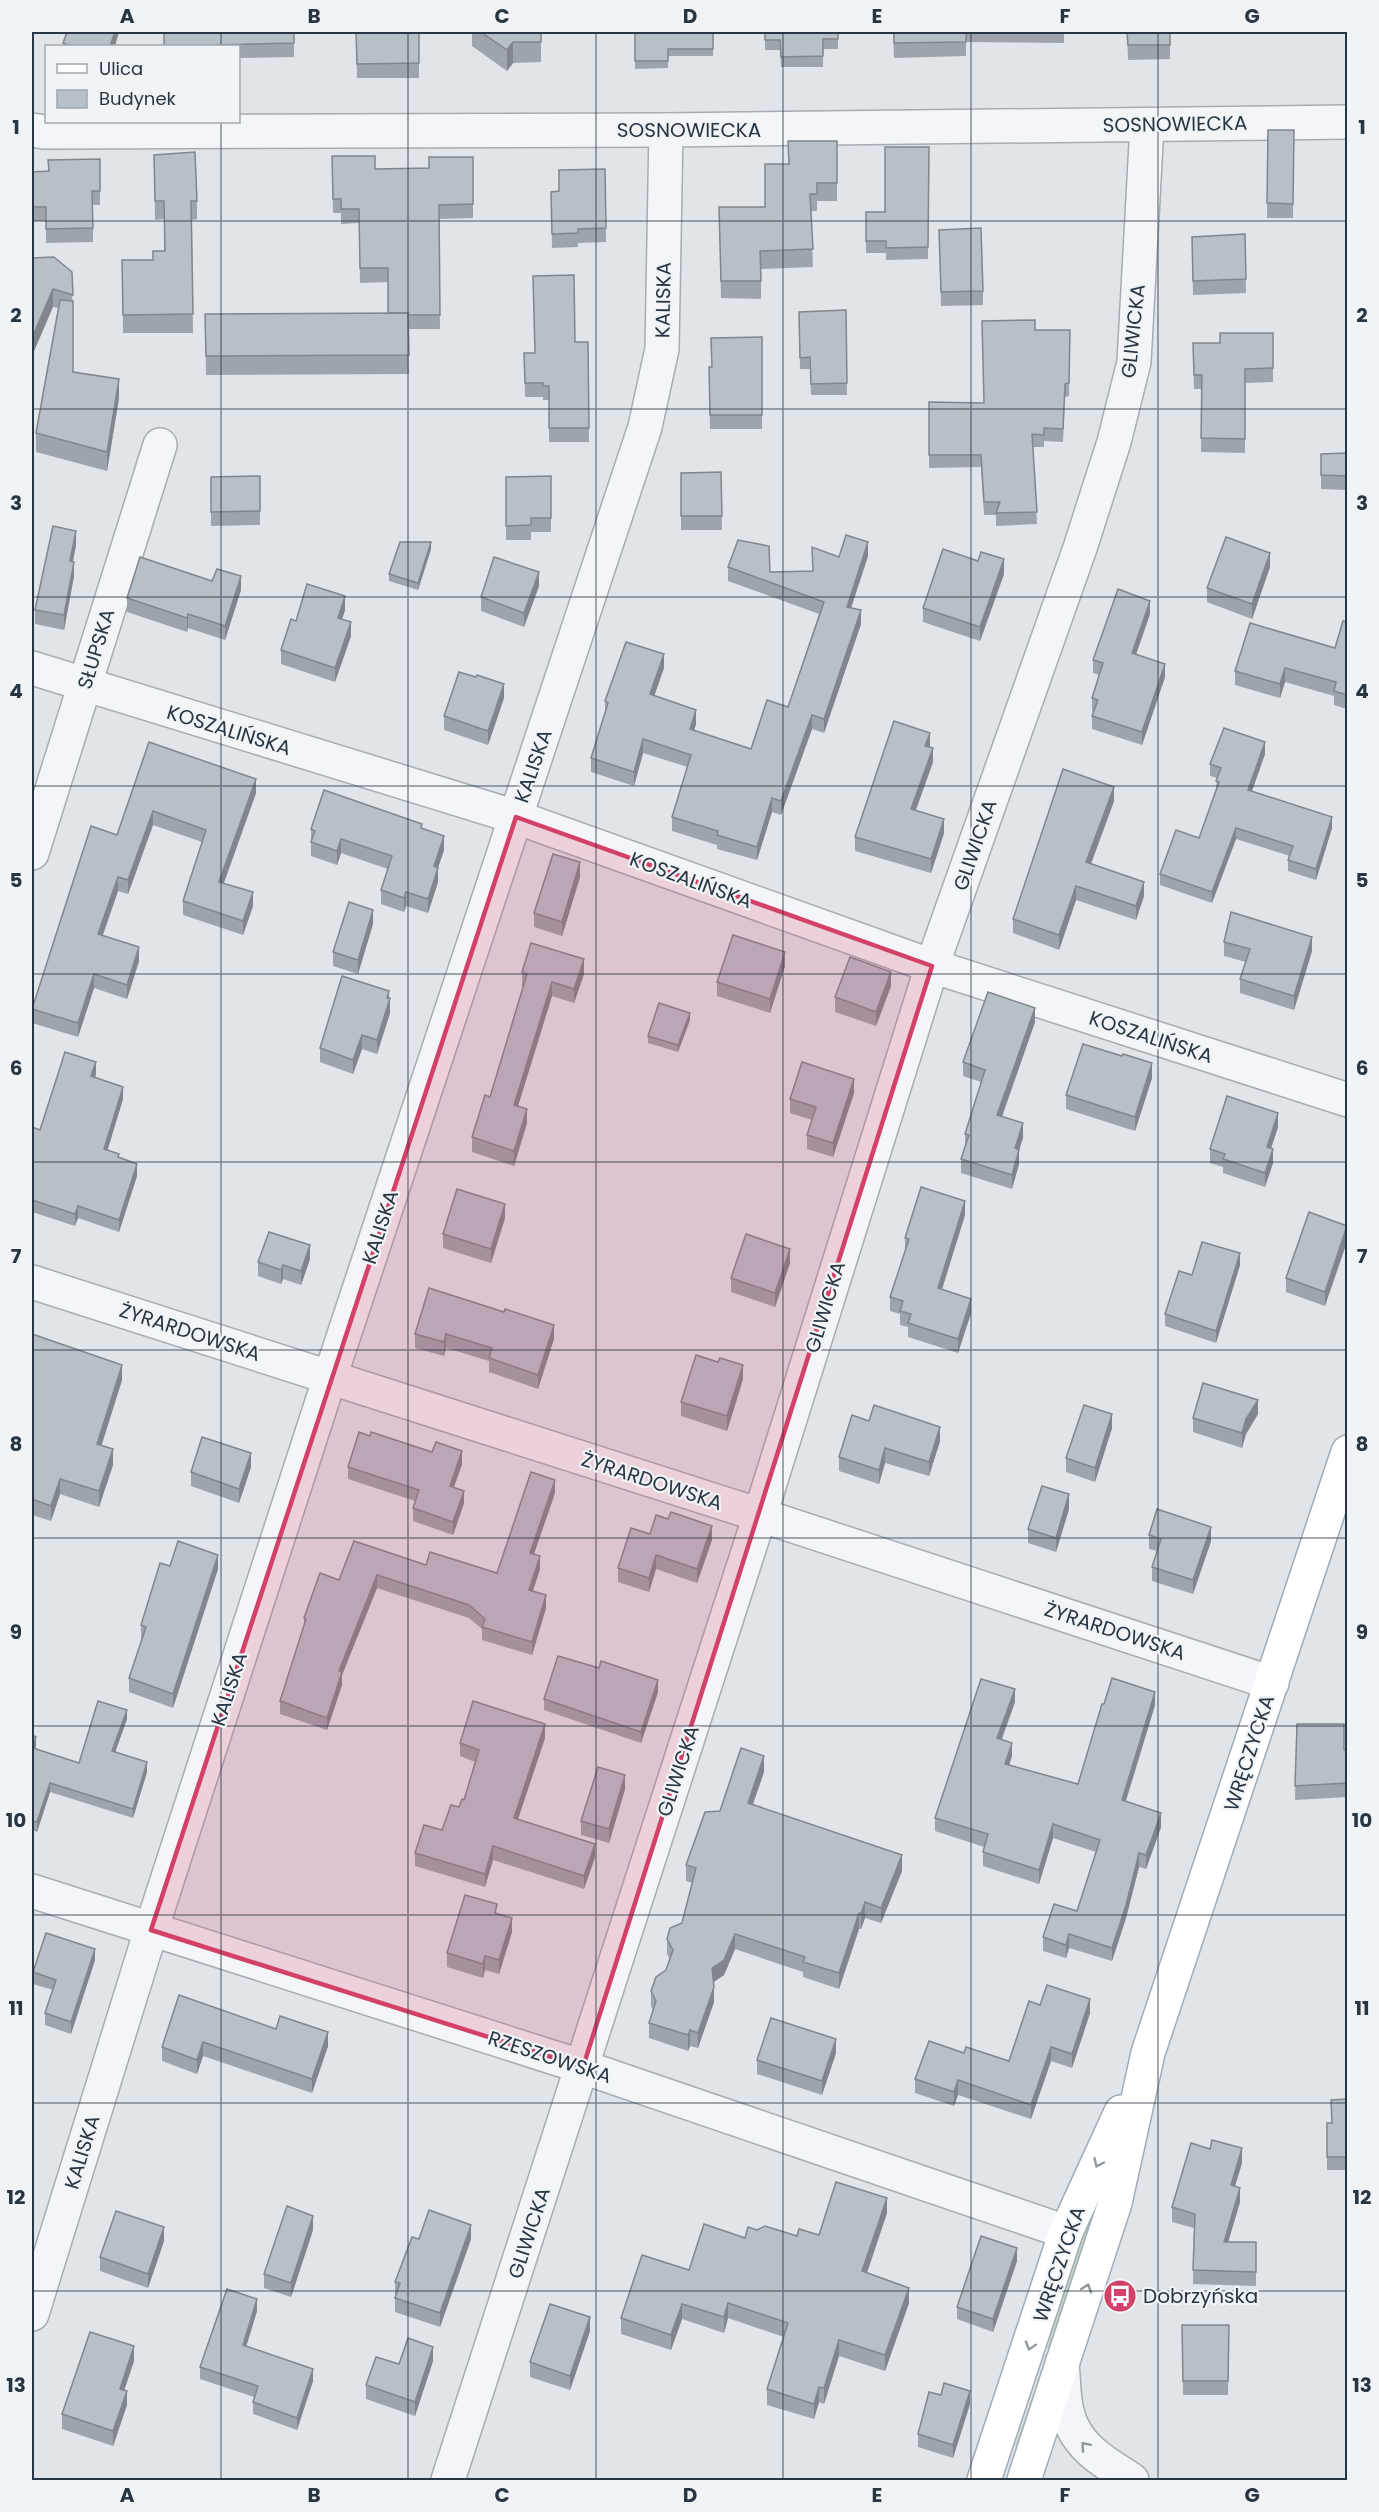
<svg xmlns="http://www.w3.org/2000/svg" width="1379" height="2512" viewBox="0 0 1379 2512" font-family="Poppins,sans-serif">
  <rect width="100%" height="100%" fill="#e0e5ea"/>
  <g fill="#c8d4c1">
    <polygon points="1096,2207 1099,2208 1057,2351 1047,2348 1088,2211"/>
    <polygon points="1041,2371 1044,2371 1026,2451 1015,2446"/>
  </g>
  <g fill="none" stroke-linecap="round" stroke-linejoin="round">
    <g stroke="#a5adb4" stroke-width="36">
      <g id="minor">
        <polyline points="32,130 44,132 666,130 1348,122"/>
        <polyline points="32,668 516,817 932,966 1348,1100"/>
        <polyline points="32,853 160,445"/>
        <polyline points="32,1282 760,1515 1272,1683"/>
        <polyline points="32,1891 583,2067 1066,2232"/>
        <polyline points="32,2314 151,1930 330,1377 645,427 662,349 666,130"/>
        <path d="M1062,2363c2,17 1,36 6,52 9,33 38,48 64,65"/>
        <polyline points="448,2480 760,1515 932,966 1080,548 1114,442 1134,362 1147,125"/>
      </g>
    </g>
    <g stroke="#9fabb6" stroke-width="36">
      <g id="major">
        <polyline points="984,2480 1066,2232 1121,2112"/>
        <polyline points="1024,2480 1115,2203 1148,2053 1348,1452"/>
      </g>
    </g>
    <use href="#minor" stroke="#f3f5f8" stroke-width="33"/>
    <use href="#major" stroke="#fff" stroke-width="33"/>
  </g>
  <g fill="#9da4ab">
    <polygon points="294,32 294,57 238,58 238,46 164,46"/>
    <polygon points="356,32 419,32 419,78 357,78"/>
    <polygon points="472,32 541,32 541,62 513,63 507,71 472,46"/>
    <polygon points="635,32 713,32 713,56 668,56 668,68 635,69"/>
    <polygon points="765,32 838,32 838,49 823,49 823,67 781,67 780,50 765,50"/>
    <polygon points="893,32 1064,32 1064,43 966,42 966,56 894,58"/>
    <polygon points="1127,32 1170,32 1170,59 1128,60"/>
    <polygon points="1268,130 1294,130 1293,218 1267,218"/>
    <polygon points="837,141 837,201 817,201 817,211 811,211 813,267 761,269 761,299 721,298 719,207 765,207 788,164"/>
    <polygon points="929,147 928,259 886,260 886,253 866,253 866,212 885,212"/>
    <polygon points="154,155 197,201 197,219 192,220 193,333 123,333 122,260 153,260 164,251 164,219 155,220"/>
    <polygon points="332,156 375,169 429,168 473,157 473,218 439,219 440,329 408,329 409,374 206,375 205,314 388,313 388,282 360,283 359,223 341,224 341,213 333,213"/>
    <polygon points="100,159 100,205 93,205 93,242 46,243 46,221 32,221 32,172 48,171 48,160"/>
    <polygon points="605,169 606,242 578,243 578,247 552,248 551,192 559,191"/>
    <polygon points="939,230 983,291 983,305 941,306"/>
    <polygon points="1245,234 1246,293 1193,295 1192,237"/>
    <polygon points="32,258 72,272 73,372 119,398 107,471 36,452 36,433 58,308 53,307"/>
    <polygon points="846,310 847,395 811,395 810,369 800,369 799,312"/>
    <polygon points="1035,330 1070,330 1069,396 1065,397 1063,442 1044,441 1044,447 1033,447 1037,524 996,526 996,515 984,515 981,467 929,468 929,402 983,403"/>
    <polygon points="1273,333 1273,382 1245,383 1245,453 1201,452 1202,389 1194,389 1193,343 1220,343"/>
    <polygon points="762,337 762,429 710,429 709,367 712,367 711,338"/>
    <polygon points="575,342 588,342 589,442 549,442 549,400 543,400 543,397 525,397 524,353 534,353"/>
    <polygon points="1347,453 1347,490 1321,489 1321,454"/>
    <polygon points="721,472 722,530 681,530 681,473"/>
    <polygon points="260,476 260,525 211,526 211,477"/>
    <polygon points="551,476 551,532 531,532 531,540 506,540 506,477"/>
    <polygon points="76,545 73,562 74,576 64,630 35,624 35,610"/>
    <polygon points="431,549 418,590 389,581 389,574"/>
    <polygon points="868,556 851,608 861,624 824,733 812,729 781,815 772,812 757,860 717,849 717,845 672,831 672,817 688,767 643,753 634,786 591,772 591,758 605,713 605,701 664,668 654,696 696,724 694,730 751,749 788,707 819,614 728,581 728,567 770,572 812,571 839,557"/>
    <polygon points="1270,567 1252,619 1207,602 1207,588"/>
    <polygon points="1004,574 980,641 923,622 923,608"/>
    <polygon points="539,586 524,627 481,611 481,597"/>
    <polygon points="241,590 225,640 188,628 187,632 127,612 127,598"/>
    <polygon points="345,610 342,619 351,636 335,682 281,664 281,650 296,621"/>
    <polygon points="1150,614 1136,654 1165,677 1142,745 1092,729 1092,716 1094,712 1092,711 1092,698 1099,675 1093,673 1093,660"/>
    <polygon points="1347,622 1347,709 1334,705 1334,696 1285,682 1280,698 1235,685 1235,671 1335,648"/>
    <polygon points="504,698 488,745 444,730 444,716"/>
    <polygon points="149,742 256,793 224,883 253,906 243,935 183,915 183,901 202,842 153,825 128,894 118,891 103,935 139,961 127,999 94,988 78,1037 32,1023 32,1009 117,835"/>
    <polygon points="930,747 933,762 916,810 944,833 931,873 855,851 855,837"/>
    <polygon points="1265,754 1252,791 1332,828 1316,880 1288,871 1288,860 1290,856 1236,839 1212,903 1160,885 1160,874 1199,838 1216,789 1217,778 1210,776 1210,764"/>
    <polygon points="1114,801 1091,864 1144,896 1136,920 1076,900 1059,950 1013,933 1013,919"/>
    <polygon points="311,829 422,829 444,850 438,867 438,882 428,913 406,906 404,912 381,904 381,890 388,869 341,853 337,865 311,856"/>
    <polygon points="580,877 562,936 534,927 534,913"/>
    <polygon points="373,924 358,974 333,966 333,952"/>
    <polygon points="1224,942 1312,951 1294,1010 1240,993 1240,979 1246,962 1224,956"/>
    <polygon points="785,966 770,1013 717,996 717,982"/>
    <polygon points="522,972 584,974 574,1003 552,996 518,1106 527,1123 514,1166 472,1152 472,1137 490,1097 523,987 522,986"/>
    <polygon points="891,986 876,1026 835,1012 835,997"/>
    <polygon points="389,998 390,1013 377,1054 362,1049 353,1074 320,1062 320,1048"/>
    <polygon points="690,1020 678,1052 648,1043 648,1036"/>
    <polygon points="1035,1022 1002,1117 1023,1138 1019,1150 1019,1164 1012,1189 961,1173 961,1159 965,1148 965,1134 981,1082 963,1076 963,1062"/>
    <polygon points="96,1074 95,1077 123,1099 107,1150 119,1158 137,1176 119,1232 78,1218 75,1226 32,1212 32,1127 40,1130"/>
    <polygon points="1152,1078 1135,1131 1066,1109 1066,1095"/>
    <polygon points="854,1093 833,1157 807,1149 807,1135 812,1120 790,1113 790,1099"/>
    <polygon points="1278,1127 1271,1148 1273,1163 1265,1187 1223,1173 1223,1167 1210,1163 1210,1149"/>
    <polygon points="965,1215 942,1289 971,1313 958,1353 908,1337 908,1327 900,1325 900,1314 890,1311 890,1297 905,1251 905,1238"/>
    <polygon points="505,1218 491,1263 443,1248 443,1234"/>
    <polygon points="1347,1226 1325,1306 1286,1292 1286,1278"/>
    <polygon points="310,1259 301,1285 283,1279 281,1284 258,1276 258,1262"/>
    <polygon points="790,1263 775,1307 731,1292 731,1278"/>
    <polygon points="1240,1265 1216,1343 1165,1326 1165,1314"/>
    <polygon points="429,1288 554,1339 538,1389 489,1372 489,1361 446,1348 444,1356 415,1348 415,1334"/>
    <polygon points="32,1334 122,1380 101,1446 113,1465 99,1507 60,1494 51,1521 32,1515"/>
    <polygon points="743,1379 727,1431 681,1416 681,1402"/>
    <polygon points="1258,1414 1246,1434 1242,1448 1193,1432 1193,1418"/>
    <polygon points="869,1421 940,1441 929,1476 885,1463 879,1484 839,1471 839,1457"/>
    <polygon points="1112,1428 1095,1482 1066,1472 1066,1458"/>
    <polygon points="462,1464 454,1487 464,1503 453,1535 413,1521 413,1508 415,1501 348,1479 348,1467"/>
    <polygon points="251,1467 239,1503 191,1486 191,1472"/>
    <polygon points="555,1493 534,1554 540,1569 533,1591 546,1608 532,1655 482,1640 482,1629 469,1618 377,1588 342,1675 342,1685 327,1730 280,1714 280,1701 304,1628 304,1618 339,1580 426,1565 497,1573"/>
    <polygon points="1069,1509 1056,1552 1028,1543 1028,1529"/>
    <polygon points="650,1534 712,1540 697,1583 656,1569 649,1592 618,1582 618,1568"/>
    <polygon points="1149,1535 1211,1541 1193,1594 1152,1581 1152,1567 1157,1551 1149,1549"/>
    <polygon points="170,1566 218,1569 173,1708 129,1692 129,1678 142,1639 141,1639 141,1625"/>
    <polygon points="658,1692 641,1743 544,1710 544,1699"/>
    <polygon points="1015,1702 1002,1739 1012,1756 1009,1765 1078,1784 1104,1704 1155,1705 1126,1801 1161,1827 1146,1869 1139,1867 1126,1918 1112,1961 1069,1948 1066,1958 1043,1951 1043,1937 1077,1911 1096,1852 1053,1838 1039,1884 983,1866 983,1852 984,1847 935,1831 935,1818"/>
    <polygon points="127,1719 115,1752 147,1772 133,1818 50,1792 37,1832 32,1830 32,1735 36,1746 35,1749 79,1763"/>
    <polygon points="1297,1724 1344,1750 1347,1750 1347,1797 1295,1800"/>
    <polygon points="545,1738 518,1819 595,1857 584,1889 493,1860 485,1887 415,1866 415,1853 442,1830 464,1800 475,1762 460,1756 460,1743"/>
    <polygon points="764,1772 753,1804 902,1871 881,1923 865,1918 861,1929 859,1929 839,1989 803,1977 803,1972 735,1949 724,1975 714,1982 714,2002 698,2048 690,2046 688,2051 649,2038 649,2023 653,2010 651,2006 651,1991 666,1970 670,1959 667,1954 667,1939 682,1923 692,1883 686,1881 686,1865 720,1811"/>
    <polygon points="625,1789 609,1843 581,1835 581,1821"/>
    <polygon points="497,1914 512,1932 499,1974 485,1970 483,1978 447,1967 447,1953"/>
    <polygon points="95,1960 71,2034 45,2025 45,2013 53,1990 33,1984 33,1972"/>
    <polygon points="1040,2005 1090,2013 1072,2068 1051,2061 1031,2119 958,2095 954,2106 915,2093 915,2079 964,2053 1009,2061"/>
    <polygon points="276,2029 328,2046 312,2093 203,2056 197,2074 162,2061 162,2047"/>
    <polygon points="836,2053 822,2095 757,2074 757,2060"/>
    <polygon points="1347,2099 1347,2170 1327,2170 1327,2123 1332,2123 1331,2100"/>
    <polygon points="1242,2163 1235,2186 1240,2202 1228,2242 1256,2242 1256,2286 1193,2284 1194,2228 1172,2222 1172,2207"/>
    <polygon points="887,2213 867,2273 909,2303 885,2371 839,2356 824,2404 819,2402 814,2419 767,2405 767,2389 784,2337 728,2318 724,2333 682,2319 671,2350 621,2334 621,2318 689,2270 757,2230 797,2236 819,2235"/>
    <polygon points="313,2230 291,2297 264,2288 264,2274"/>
    <polygon points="419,2239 471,2239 440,2327 395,2312 395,2282"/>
    <polygon points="164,2241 148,2288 100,2271 100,2257"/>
    <polygon points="1017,2261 993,2332 957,2319 957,2307"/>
    <polygon points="257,2311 246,2346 313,2381 297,2430 253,2414 253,2402 254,2397 200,2379 200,2367"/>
    <polygon points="1182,2325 1229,2325 1228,2395 1183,2395"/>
    <polygon points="590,2331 570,2390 530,2377 530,2362"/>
    <polygon points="134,2361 124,2390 127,2405 113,2446 62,2429 62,2414"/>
    <polygon points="433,2361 415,2416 366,2399 366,2385 399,2364"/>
    <polygon points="970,2404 953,2458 918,2447 918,2434"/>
  </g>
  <g fill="#80868b">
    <polygon points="115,32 119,32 115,46 110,46"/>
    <polygon points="513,42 513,63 507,71 507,50"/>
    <polygon points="53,289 53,307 32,356 32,338"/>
    <polygon points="119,379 119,398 107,471 107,452"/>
    <polygon points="76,531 76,545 70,575 70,561"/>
    <polygon points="431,542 431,549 418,590 418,583"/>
    <polygon points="868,542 868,556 847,620 847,607"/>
    <polygon points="1270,553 1270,567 1252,619 1252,604"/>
    <polygon points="1004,559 1004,574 980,641 980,627"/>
    <polygon points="74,562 74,576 64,630 64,615"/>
    <polygon points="539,572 539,586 524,627 524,613"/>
    <polygon points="241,576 241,590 225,640 225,626"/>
    <polygon points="345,596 345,610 338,632 338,618"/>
    <polygon points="1150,601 1150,614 1132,666 1132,653"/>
    <polygon points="861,610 861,624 824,733 824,719"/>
    <polygon points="188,614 188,628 187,632 187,618"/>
    <polygon points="351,622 351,636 335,682 335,668"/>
    <polygon points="664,654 664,668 650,708 650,694"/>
    <polygon points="1165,664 1165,677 1142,745 1142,732"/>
    <polygon points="1285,668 1285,682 1280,698 1280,684"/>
    <polygon points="504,684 504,698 488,745 488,731"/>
    <polygon points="696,710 696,724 690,743 690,729"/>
    <polygon points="812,715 812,729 781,815 781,801"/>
    <polygon points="930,733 930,747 925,746"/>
    <polygon points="643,739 643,753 634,786 634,772"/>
    <polygon points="1265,742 1265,754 1248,802 1248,790"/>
    <polygon points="933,748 933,762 911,823 911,809"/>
    <polygon points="256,779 256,793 219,896 219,882"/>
    <polygon points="1114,787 1114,801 1086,877 1086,862"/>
    <polygon points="772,798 772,812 757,860 757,847"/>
    <polygon points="153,811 153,825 128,894 128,880"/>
    <polygon points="1332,817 1332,828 1316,880 1316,869"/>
    <polygon points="944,819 944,833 931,873 931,859"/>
    <polygon points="1236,828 1236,839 1212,903 1212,892"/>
    <polygon points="444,836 444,850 434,880 434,866"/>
    <polygon points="341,839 341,853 337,865 337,851"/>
    <polygon points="580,862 580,877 562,936 562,922"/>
    <polygon points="438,868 438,882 428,913 428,899"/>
    <polygon points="118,877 118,891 98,948 98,934"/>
    <polygon points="1144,882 1144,896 1136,920 1136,906"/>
    <polygon points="1076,886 1076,900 1059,950 1059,935"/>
    <polygon points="253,892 253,906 243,935 243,921"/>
    <polygon points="406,892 406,906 404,912 404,898"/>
    <polygon points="373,910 373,924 358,974 358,960"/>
    <polygon points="1312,937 1312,951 1294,1010 1294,996"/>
    <polygon points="139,947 139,961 127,999 127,985"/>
    <polygon points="785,952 785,966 770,1013 770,999"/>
    <polygon points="584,959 584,974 574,1003 574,989"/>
    <polygon points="891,972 891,986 876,1026 876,1012"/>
    <polygon points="94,974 94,988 78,1037 78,1023"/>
    <polygon points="552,982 552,996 514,1119 514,1105"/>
    <polygon points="389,991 389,1002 390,998 390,1013 377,1054 377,1040"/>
    <polygon points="1035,1008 1035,1022 997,1130 997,1115"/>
    <polygon points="690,1013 690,1020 678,1052 678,1045"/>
    <polygon points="362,1035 362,1049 353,1074 353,1060"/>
    <polygon points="96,1062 96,1074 91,1089 91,1076"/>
    <polygon points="1152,1063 1152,1078 1135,1131 1135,1117"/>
    <polygon points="854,1079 854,1093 833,1157 833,1143"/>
    <polygon points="123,1087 123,1099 104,1162 104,1149"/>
    <polygon points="527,1109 527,1123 514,1166 514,1151"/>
    <polygon points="1278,1113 1278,1127 1267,1161 1267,1147"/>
    <polygon points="1023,1123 1023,1138 1015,1162 1015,1148"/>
    <polygon points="1273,1149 1273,1163 1265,1187 1265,1173"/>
    <polygon points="1019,1150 1019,1164 1012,1189 1012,1175"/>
    <polygon points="137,1164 137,1176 119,1232 119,1220"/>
    <polygon points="965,1201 965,1215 938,1302 938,1288"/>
    <polygon points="505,1204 505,1218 491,1263 491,1249"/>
    <polygon points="78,1206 78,1218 75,1226 75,1214"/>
    <polygon points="1347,1227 1347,1242 1325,1306 1325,1292"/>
    <polygon points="310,1245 310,1259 301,1285 301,1271"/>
    <polygon points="790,1249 790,1263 775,1307 775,1293"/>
    <polygon points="1240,1253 1240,1265 1216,1343 1216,1331"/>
    <polygon points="283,1265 283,1279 281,1284 281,1270"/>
    <polygon points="971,1299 971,1313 958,1353 958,1339"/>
    <polygon points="554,1325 554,1339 538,1389 538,1375"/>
    <polygon points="446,1334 446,1348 444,1356 444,1342"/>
    <polygon points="122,1365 122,1380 97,1460 97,1444"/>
    <polygon points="743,1365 743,1379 727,1431 727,1416"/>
    <polygon points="1258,1400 1258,1414 1246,1434 1242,1448 1242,1433 1246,1419"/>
    <polygon points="1112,1414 1112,1428 1095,1482 1095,1468"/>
    <polygon points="940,1427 940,1441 929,1476 929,1462"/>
    <polygon points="885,1448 885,1463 879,1484 879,1470"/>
    <polygon points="113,1449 113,1465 99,1507 99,1491"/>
    <polygon points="462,1451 462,1464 450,1498 450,1486"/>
    <polygon points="251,1453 251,1467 239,1503 239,1489"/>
    <polygon points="60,1479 60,1494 51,1521 51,1506"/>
    <polygon points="555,1480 555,1493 530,1565 530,1553"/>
    <polygon points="464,1491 464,1503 453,1535 453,1522"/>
    <polygon points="1069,1494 1069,1509 1056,1552 1056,1538"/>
    <polygon points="712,1526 712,1540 697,1583 697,1569"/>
    <polygon points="1211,1527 1211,1541 1193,1594 1193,1580"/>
    <polygon points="218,1555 218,1569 173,1708 173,1694"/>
    <polygon points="656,1555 656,1569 649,1592 649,1578"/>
    <polygon points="540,1556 540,1569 529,1602 529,1590"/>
    <polygon points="377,1575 377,1588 342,1675 342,1685 327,1730 327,1718 339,1671"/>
    <polygon points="546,1595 546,1608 532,1655 532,1642"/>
    <polygon points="658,1680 658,1692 641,1743 641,1732"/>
    <polygon points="1015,1689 1015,1702 997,1751 997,1738"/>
    <polygon points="1155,1692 1155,1705 1122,1813 1122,1800"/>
    <polygon points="127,1710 127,1719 112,1761 112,1751"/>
    <polygon points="545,1724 545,1738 514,1831 514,1818"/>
    <polygon points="36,1737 36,1746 33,1757 33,1748"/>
    <polygon points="1012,1743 1012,1756 1005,1778 1005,1764"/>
    <polygon points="764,1756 764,1772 748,1818 748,1803"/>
    <polygon points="147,1762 147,1772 133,1818 133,1809"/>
    <polygon points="625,1775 625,1789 609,1843 609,1829"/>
    <polygon points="50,1783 50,1792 37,1832 37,1822"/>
    <polygon points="1161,1813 1161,1827 1146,1869 1146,1855"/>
    <polygon points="1053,1824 1053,1838 1039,1884 1039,1870"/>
    <polygon points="595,1844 595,1857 584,1889 584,1876"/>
    <polygon points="493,1846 493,1860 485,1887 485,1874"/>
    <polygon points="1139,1853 1139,1867 1126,1918 1112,1961 1112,1948"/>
    <polygon points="902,1855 902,1871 881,1923 881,1908"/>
    <polygon points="865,1902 865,1918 861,1929 861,1914"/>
    <polygon points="859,1913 859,1929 839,1989 839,1973"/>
    <polygon points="512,1918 512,1932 499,1974 499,1960"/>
    <polygon points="735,1934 735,1949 724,1975 712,1983 712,1968"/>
    <polygon points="1069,1934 1069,1948 1066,1958 1066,1945"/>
    <polygon points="95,1949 95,1960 71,2034 71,2022"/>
    <polygon points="485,1956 485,1970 483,1978 483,1964"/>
    <polygon points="714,1987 714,2002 698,2048 698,2033"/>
    <polygon points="1090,1999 1090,2013 1072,2068 1072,2054"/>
    <polygon points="690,2030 690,2046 688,2051 688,2035"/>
    <polygon points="328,2032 328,2046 312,2093 312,2079"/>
    <polygon points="836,2039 836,2053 822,2095 822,2081"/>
    <polygon points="203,2042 203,2056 197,2074 197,2060"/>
    <polygon points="1051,2047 1051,2061 1031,2119 1031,2105"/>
    <polygon points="958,2080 958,2095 954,2106 954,2092"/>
    <polygon points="1242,2148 1242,2163 1231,2199 1231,2185"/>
    <polygon points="1240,2188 1240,2202 1224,2256 1224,2242"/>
    <polygon points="887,2198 887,2213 862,2287 862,2271"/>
    <polygon points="313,2216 313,2230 291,2297 291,2283"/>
    <polygon points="471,2225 471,2239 440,2327 440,2313"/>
    <polygon points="164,2227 164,2241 148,2288 148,2274"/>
    <polygon points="1017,2248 1017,2261 993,2332 993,2319"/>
    <polygon points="909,2288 909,2303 885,2371 885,2355"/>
    <polygon points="257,2299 257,2311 243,2357 243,2345"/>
    <polygon points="728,2303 728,2318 724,2333 724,2317"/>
    <polygon points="682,2304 682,2319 671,2350 671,2335"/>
    <polygon points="590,2317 590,2331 570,2390 570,2376"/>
    <polygon points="839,2340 839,2356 824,2404 824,2388"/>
    <polygon points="134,2346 134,2361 120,2403 120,2389"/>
    <polygon points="433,2347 433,2361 415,2416 415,2402"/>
    <polygon points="313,2369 313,2381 297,2430 297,2418"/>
    <polygon points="819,2387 819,2402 814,2419 814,2404"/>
    <polygon points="127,2391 127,2405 113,2446 113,2431"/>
    <polygon points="970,2391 970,2404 953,2458 953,2445"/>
  </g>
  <g fill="#b7bfc7" stroke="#80868b" stroke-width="1.5">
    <polygon points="67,32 115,32 110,46 70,46 63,43"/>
    <polygon points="164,32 294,32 294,43 216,45 216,46 164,46"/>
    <polygon points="356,32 419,32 419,63 357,64"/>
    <polygon points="481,32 541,32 541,42 513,42 507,50"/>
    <polygon points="635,32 713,32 713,49 668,49 668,61 635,61"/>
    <polygon points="765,32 838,32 838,39 823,39 823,56 781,57 780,40 765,40"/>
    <polygon points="894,32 966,32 966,42 894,43"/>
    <polygon points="1127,32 1170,32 1170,45 1128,45"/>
    <polygon points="1268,130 1294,130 1293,204 1267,203"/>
    <polygon points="788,141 837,141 837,183 817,183 817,194 810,194 813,249 760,251 761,281 721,281 719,207 765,207 765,164 789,164"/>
    <polygon points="885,147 929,147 928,247 886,248 886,241 866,241 866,212 885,212"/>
    <polygon points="195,152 197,201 191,201 193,314 123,315 122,260 153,260 153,251 165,251 164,201 155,201 154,155"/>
    <polygon points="332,156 375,156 375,169 429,168 429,157 473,157 473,204 439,205 440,315 408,315 408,313 388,313 388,268 360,268 359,209 341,209 341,199 333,199"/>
    <polygon points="100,159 100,191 92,191 93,228 46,229 46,207 32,207 32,172 49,171 48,160"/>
    <polygon points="605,169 606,228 578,229 578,233 552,234 551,192 559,191 559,170"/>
    <polygon points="981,228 983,291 941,292 939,230"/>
    <polygon points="1245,234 1246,279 1193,281 1192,237"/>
    <polygon points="54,257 72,272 73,295 53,289 32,338 32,258"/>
    <polygon points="574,275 575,342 588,342 589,428 549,428 549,386 543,386 543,383 525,383 524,353 535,353 533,276"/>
    <polygon points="60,300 73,301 73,372 119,379 107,452 36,433"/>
    <polygon points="846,310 847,383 811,384 810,357 800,358 799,312"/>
    <polygon points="408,313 409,355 206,356 205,314"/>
    <polygon points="1035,320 1035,330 1070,330 1069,383 1065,384 1063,429 1044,428 1044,435 1032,434 1037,512 996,513 1000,502 984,502 981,455 929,455 929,402 984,403 982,321"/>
    <polygon points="1220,333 1273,333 1273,368 1245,369 1245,439 1201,438 1202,375 1194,375 1193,343 1220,343"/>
    <polygon points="762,337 762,415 710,415 709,367 712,367 711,338"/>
    <polygon points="1347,453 1347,476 1321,475 1321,454"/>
    <polygon points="721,472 722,516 681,516 681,473"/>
    <polygon points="260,476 260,511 211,512 211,477"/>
    <polygon points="551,476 551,518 531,518 531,525 506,526 506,477"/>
    <polygon points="53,526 76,531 70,561 74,562 64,615 35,610"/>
    <polygon points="846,535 868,542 847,607 861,610 824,719 812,715 781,801 772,798 757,847 717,835 718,831 672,817 691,755 643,739 634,772 591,758 608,703 605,701 626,642 664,654 650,694 696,710 690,729 751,749 767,700 788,707 824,602 728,567 738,540 769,546 770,572 813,571 812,547 839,557"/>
    <polygon points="1226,537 1270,553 1252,604 1207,588"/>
    <polygon points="400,542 431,542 418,583 389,574"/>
    <polygon points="943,549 978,561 981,552 1004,559 980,627 923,608"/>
    <polygon points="140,557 212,581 217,569 241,576 225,626 188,614 187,618 127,598"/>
    <polygon points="494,557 539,572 524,613 481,597"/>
    <polygon points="307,584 345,596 338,618 351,622 335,668 281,650 291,619 296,621"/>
    <polygon points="1118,589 1150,601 1132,653 1165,664 1142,732 1092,716 1098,700 1092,698 1103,663 1093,660"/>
    <polygon points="1343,621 1347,622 1347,695 1334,691 1336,682 1285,668 1280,684 1235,671 1250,623 1335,648"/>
    <polygon points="459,672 476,677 477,675 504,684 488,731 444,716"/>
    <polygon points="894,721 930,733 925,746 933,748 911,809 944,819 931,859 855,837"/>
    <polygon points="1224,728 1265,742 1248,790 1332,817 1316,869 1288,860 1293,846 1236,828 1212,892 1160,874 1176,830 1199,838 1219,782 1216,781 1221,768 1210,764"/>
    <polygon points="149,742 256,779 219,882 253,892 243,921 183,901 206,830 153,811 128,880 118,877 98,934 139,947 127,985 94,974 78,1023 32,1009 91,826 117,835"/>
    <polygon points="1063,769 1114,787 1086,862 1144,882 1136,906 1076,886 1059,935 1013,919"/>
    <polygon points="324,790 422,824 421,828 444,836 434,866 438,868 428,899 406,892 404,898 381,890 392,856 341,839 337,851 311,842 315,831 311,829"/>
    <polygon points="553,854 580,862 562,922 534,913"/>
    <polygon points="349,902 373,910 358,960 333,952"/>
    <polygon points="1231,912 1312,937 1294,996 1240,979 1250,949 1224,942"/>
    <polygon points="733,935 785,952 770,999 717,982"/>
    <polygon points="531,943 584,959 574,989 552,982 514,1105 527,1109 514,1151 472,1137 485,1095 490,1097 527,974 522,972"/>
    <polygon points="850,957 891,972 876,1012 835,997"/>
    <polygon points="342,976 389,991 387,998 390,998 377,1040 362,1035 353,1060 320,1048"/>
    <polygon points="988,992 1035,1008 997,1115 1023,1123 1015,1148 1019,1150 1012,1175 961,1159 969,1135 965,1134 985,1070 963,1062"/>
    <polygon points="659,1003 690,1013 678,1045 648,1036"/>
    <polygon points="1083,1044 1122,1056 1123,1054 1152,1063 1135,1117 1066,1095"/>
    <polygon points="65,1052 96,1062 91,1076 123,1087 104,1149 119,1154 118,1157 137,1164 119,1220 78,1206 75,1214 32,1200 32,1127 40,1130"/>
    <polygon points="802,1062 854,1079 833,1143 807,1135 816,1107 790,1099"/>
    <polygon points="1227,1096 1278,1113 1267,1147 1273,1149 1265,1173 1223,1159 1225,1154 1210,1149"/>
    <polygon points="921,1187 965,1201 938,1288 971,1299 958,1339 908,1323 911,1314 900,1311 903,1301 890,1297 909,1239 905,1238"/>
    <polygon points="457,1189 505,1204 491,1249 443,1234"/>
    <polygon points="1309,1212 1347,1226 1325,1292 1286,1278"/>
    <polygon points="269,1232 310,1245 301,1271 283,1265 281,1270 258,1262"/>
    <polygon points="746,1234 790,1249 775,1293 731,1278"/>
    <polygon points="1202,1242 1240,1253 1216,1331 1165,1314 1179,1271 1192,1275"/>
    <polygon points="429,1288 504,1312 505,1309 554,1325 538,1375 489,1358 492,1348 446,1334 444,1342 415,1334"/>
    <polygon points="32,1334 122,1365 97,1444 113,1449 99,1491 60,1479 51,1506 32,1499"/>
    <polygon points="696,1355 718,1362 720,1358 743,1365 727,1416 681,1402"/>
    <polygon points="1203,1383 1258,1400 1246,1419 1242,1433 1193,1418"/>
    <polygon points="874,1405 940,1427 929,1462 885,1448 879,1470 839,1457 852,1415 869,1421"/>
    <polygon points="1084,1405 1112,1414 1095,1468 1066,1458"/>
    <polygon points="359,1432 370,1436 371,1432 432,1452 436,1442 462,1451 450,1486 464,1491 453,1522 413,1508 419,1490 348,1467"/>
    <polygon points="202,1437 251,1453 239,1489 191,1472"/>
    <polygon points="531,1472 555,1480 530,1553 540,1556 529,1590 546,1595 532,1642 482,1627 485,1619 469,1605 377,1575 339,1671 342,1672 327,1718 280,1701 306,1619 304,1618 320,1573 339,1580 354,1541 426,1565 430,1552 497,1573"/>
    <polygon points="1042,1486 1069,1494 1056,1538 1028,1529"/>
    <polygon points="1157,1509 1211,1527 1193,1580 1152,1567 1161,1539 1149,1535"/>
    <polygon points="671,1512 712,1526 697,1569 656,1555 649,1578 618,1568 631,1528 650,1534 656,1515 668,1519"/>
    <polygon points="178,1541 218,1555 173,1694 129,1678 146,1627 141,1625 160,1563 170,1566"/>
    <polygon points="558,1656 599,1668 601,1661 658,1680 641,1732 544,1699"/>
    <polygon points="1112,1678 1155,1692 1122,1800 1161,1813 1146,1855 1139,1853 1126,1905 1112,1948 1069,1934 1066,1945 1043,1937 1054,1904 1077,1911 1100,1840 1053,1824 1039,1870 983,1852 988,1834 935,1818 981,1679 1015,1689 997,1738 1012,1743 1005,1764 1078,1784 1102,1704 1104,1704"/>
    <polygon points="98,1701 127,1710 112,1751 147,1762 133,1809 50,1783 37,1822 32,1821 32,1735 36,1737 33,1748 79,1763"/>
    <polygon points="473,1701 545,1724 514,1818 595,1844 584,1876 493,1846 485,1874 415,1853 424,1825 442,1830 451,1805 459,1807 462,1799 464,1800 479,1750 460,1743"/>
    <polygon points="1297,1724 1344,1724 1344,1750 1347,1750 1347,1783 1295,1786"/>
    <polygon points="741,1748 764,1756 748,1803 902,1855 881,1908 865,1902 861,1914 859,1913 839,1973 803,1962 805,1957 735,1934 724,1960 712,1968 714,1987 698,2033 690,2030 688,2035 649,2023 656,2001 651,1991 656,1977 666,1970 673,1950 667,1939 670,1928 682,1923 696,1868 686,1865 705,1812 720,1811"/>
    <polygon points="598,1767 625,1775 609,1829 581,1821"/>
    <polygon points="465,1895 497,1904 495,1913 512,1918 499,1960 485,1956 483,1964 447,1953"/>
    <polygon points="46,1933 95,1949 71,2022 45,2013 56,1980 33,1972"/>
    <polygon points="1047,1985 1090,1999 1072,2054 1051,2047 1031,2105 958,2080 954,2092 915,2079 929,2041 964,2053 966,2047 1009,2061 1029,2001 1040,2005"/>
    <polygon points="179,1995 276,2029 280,2016 328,2032 312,2079 203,2042 197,2060 162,2047"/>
    <polygon points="771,2018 836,2039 822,2081 757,2060"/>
    <polygon points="1347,2099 1347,2157 1327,2157 1327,2123 1332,2123 1331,2100"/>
    <polygon points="1212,2140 1242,2148 1231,2185 1240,2188 1224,2242 1256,2242 1256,2272 1193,2270 1195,2214 1172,2207 1191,2143 1210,2149"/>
    <polygon points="836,2182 887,2198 862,2271 909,2288 885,2355 839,2340 824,2388 819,2387 814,2404 767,2389 788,2323 728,2303 724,2317 682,2304 671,2335 621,2318 642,2255 689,2270 704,2224 745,2238 748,2227 757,2230 765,2226 797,2236 799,2229 819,2235"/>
    <polygon points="287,2206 313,2216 291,2283 264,2274"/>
    <polygon points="429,2210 471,2225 440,2313 395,2298 400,2283 395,2282 412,2237 419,2239"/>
    <polygon points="116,2211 164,2227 148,2274 100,2257"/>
    <polygon points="981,2236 1017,2248 993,2319 957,2307"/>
    <polygon points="227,2289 257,2299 243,2345 313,2369 297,2418 253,2402 258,2386 200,2367"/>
    <polygon points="550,2304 590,2317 570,2376 530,2362"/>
    <polygon points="1182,2325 1229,2325 1228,2381 1183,2381"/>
    <polygon points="90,2332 134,2346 120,2389 127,2391 113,2431 62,2414"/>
    <polygon points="408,2338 433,2347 415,2402 366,2385 376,2357 399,2364"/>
    <polygon points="944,2383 970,2391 953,2445 918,2434 929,2392 941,2395"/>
  </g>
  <defs><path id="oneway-chevron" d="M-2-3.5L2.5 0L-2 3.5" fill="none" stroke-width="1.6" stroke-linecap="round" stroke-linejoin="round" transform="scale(1.5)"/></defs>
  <g stroke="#949aa0">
    <use href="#oneway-chevron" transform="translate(1098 2163) rotate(115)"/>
    <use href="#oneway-chevron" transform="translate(1087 2288) rotate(-72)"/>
    <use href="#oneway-chevron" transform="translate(1030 2346) rotate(108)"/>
  </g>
  <use stroke="#8e959d" href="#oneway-chevron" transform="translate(1085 2446) rotate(-131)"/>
  <path fill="#d34169" fill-opacity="0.2" stroke="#d34169" stroke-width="4.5" stroke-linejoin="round" d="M516,817l416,149 -349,1101 -432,-137z"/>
  <path fill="none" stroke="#283542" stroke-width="1.5" stroke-opacity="0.55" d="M221,32v14M408,32v2448M596,32v2448M783,32v2448M971,32v2448M1158,32v2448M221,122v2358M32,221h1316M32,409h1316M32,597h1316M32,786h1316M32,974h1316M32,1162h1316M32,1350h1316M32,1538h1316M32,1726h1316M32,1915h1316M32,2103h1316M32,2291h1316"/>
  <defs>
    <g id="bus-disc" transform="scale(1.725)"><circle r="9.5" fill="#d34169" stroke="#f0f4f7"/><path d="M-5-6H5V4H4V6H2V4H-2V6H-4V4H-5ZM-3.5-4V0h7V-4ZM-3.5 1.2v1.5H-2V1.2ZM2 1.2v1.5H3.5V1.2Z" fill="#fff"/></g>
  </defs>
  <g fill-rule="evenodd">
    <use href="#bus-disc" x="1120" y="2296"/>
  </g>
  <g text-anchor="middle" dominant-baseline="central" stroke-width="4.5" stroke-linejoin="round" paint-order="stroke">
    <g font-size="20" fill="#283542" stroke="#f0f4f7">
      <text transform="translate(1175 124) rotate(-1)">SOSNOWIECKA</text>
      <text x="689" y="130">SOSNOWIECKA</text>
      <text transform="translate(663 300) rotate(-89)">KALISKA</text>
      <text transform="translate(1133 331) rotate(-84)">GLIWICKA</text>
      <text transform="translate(96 649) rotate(-73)">SŁUPSKA</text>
      <text transform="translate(229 730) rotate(17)">KOSZALIŃSKA</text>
      <text transform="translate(533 766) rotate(-71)">KALISKA</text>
      <text transform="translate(975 845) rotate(-71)">GLIWICKA</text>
      <text transform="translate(691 880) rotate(20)">KOSZALIŃSKA</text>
      <text transform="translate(1151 1037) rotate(18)">KOSZALIŃSKA</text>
      <text transform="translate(380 1227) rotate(-72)">KALISKA</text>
      <text transform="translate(825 1307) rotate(-73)">GLIWICKA</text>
      <text transform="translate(190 1332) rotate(18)">ŻYRARDOWSKA</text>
      <text transform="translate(652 1481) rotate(18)">ŻYRARDOWSKA</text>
      <text transform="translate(1115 1631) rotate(18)">ŻYRARDOWSKA</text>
      <text transform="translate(229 1689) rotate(-72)">KALISKA</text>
      <text transform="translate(1249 1753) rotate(-72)">WRĘCZYCKA</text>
      <text transform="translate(678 1771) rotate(-72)">GLIWICKA</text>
      <text transform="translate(550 2057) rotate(18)">RZESZOWSKA</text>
      <text transform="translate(82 2152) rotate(-73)">KALISKA</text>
      <text transform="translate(529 2233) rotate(-72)">GLIWICKA</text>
      <text transform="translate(1059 2264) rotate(-71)">WRĘCZYCKA</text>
    </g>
    <g font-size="20" fill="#283542" stroke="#f0f4f7" text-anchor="start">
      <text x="1143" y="2296">Dobrzyńska</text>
    </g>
  </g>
  <rect width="1379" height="2512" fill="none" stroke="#f0f4f7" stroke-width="66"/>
  <rect x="45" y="45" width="195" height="78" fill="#f0f4f7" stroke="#a0a8af" stroke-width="1.5"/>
  <rect x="57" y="64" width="30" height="9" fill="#ffffff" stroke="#a0a8af" stroke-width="1.5"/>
  <text x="99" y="75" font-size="18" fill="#283542">Ulica</text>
  <rect x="57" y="90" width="30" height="18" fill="#b7bfc7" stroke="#a0a8af" stroke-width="1.5"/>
  <text x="99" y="105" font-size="18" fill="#283542">Budynek</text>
  <rect x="33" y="33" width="1313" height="2446" fill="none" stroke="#283542" stroke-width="2"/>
  <g font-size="20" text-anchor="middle" font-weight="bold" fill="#283542">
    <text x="127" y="23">A</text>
    <text x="314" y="23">B</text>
    <text x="502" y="23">C</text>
    <text x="690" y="23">D</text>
    <text x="877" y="23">E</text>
    <text x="1065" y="23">F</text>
    <text x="1252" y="23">G</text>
    <text x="16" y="134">1</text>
    <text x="1362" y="134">1</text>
    <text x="16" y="322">2</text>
    <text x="1362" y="322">2</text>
    <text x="16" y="510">3</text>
    <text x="1362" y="510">3</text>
    <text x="16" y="698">4</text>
    <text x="1362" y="698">4</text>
    <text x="16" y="887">5</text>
    <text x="1362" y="887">5</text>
    <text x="16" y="1075">6</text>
    <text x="1362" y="1075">6</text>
    <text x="16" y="1263">7</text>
    <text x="1362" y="1263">7</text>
    <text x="16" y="1451">8</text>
    <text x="1362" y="1451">8</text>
    <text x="16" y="1639">9</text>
    <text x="1362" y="1639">9</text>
    <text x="16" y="1827">10</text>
    <text x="1362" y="1827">10</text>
    <text x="16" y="2015">11</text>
    <text x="1362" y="2015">11</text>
    <text x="16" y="2204">12</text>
    <text x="1362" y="2204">12</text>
    <text x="16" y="2392">13</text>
    <text x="1362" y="2392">13</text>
    <text x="127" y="2502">A</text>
    <text x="314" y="2502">B</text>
    <text x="502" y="2502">C</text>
    <text x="690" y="2502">D</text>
    <text x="877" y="2502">E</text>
    <text x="1065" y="2502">F</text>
    <text x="1252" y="2502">G</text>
  </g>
</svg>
